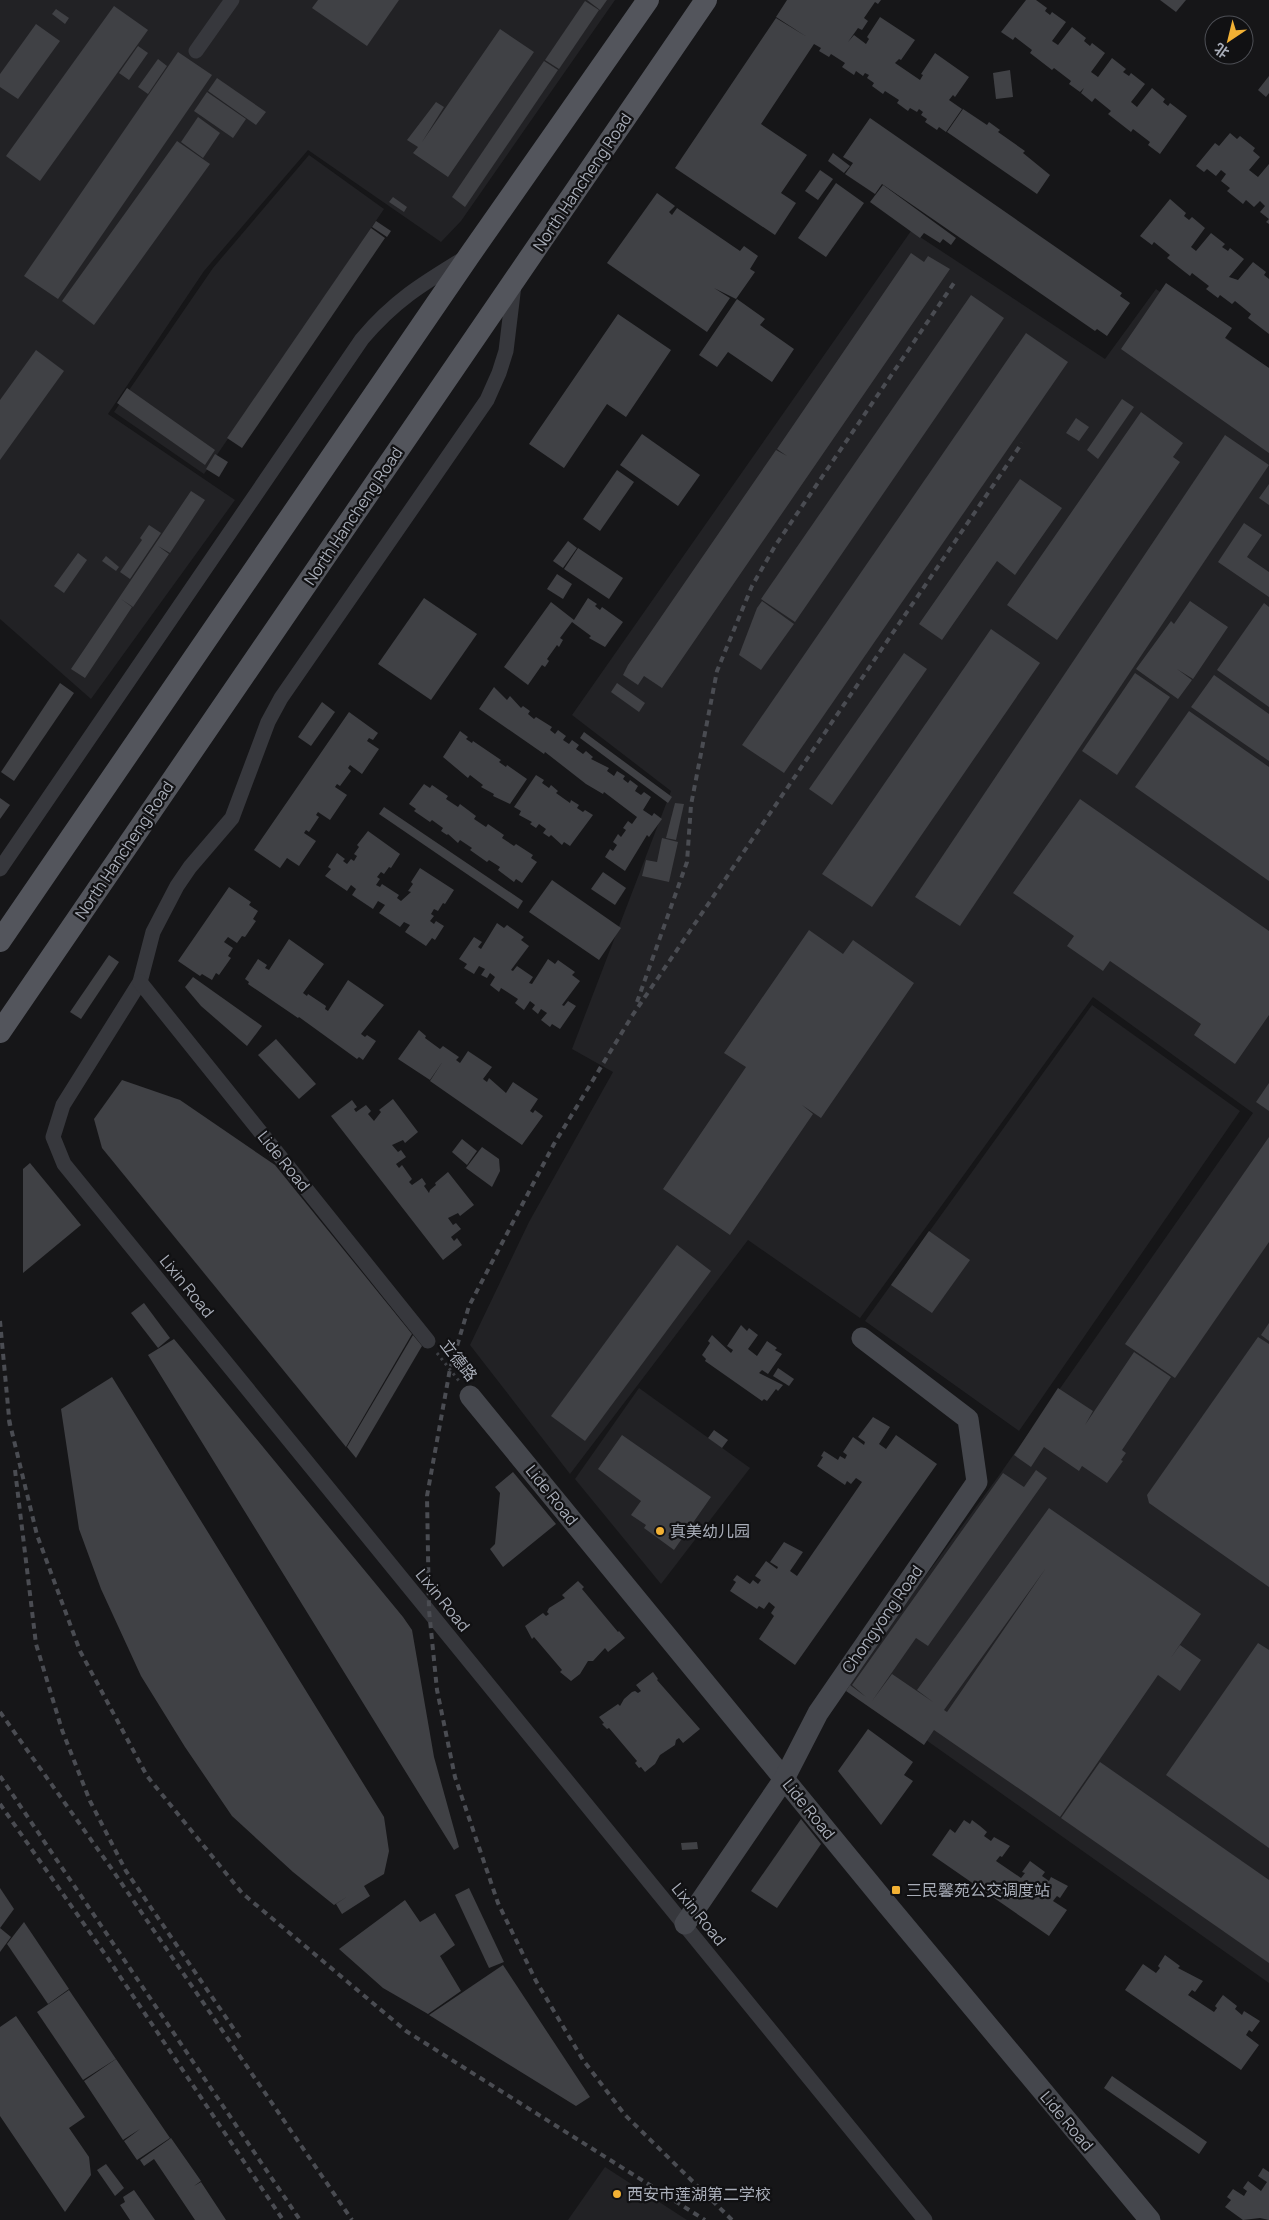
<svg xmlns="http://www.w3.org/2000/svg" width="1269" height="2220" viewBox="0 0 1269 2220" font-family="Manrope,'Noto Sans SC',sans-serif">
  <rect width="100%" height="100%" fill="#161618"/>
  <g fill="#222225">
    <polygon points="0,0 615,0 461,221 441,242 308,150 204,271 108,414 235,500 91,699 0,619"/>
    <polygon points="309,155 384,209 204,474 114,412 213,268"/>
    <polygon points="911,231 1105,359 1156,289 1269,368 1269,1983 847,1684 1000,1474 1253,1113 1093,997 860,1318 748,1240 570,1474 470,1345 529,1222 613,1072 572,1049 671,791 572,715"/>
    <polygon points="1092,1005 1240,1111 1019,1431 865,1321"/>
    <polygon points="639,1388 750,1468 661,1584 575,1479"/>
    <polygon points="605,2167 687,2220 568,2220"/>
  </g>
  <g fill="#404145" fill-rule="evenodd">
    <polygon points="318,0 399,0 367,46 312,8"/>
    <polygon points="587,0 607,0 600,10"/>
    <polygon points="787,0 881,0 878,4 875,2 864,18 868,21 862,30 858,28 848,42 854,35 866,44 869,39 867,37 880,17 915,40 901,60 899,59 895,63 920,80 923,75 921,74 935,53 969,77 955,97 953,95 949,100 962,109 946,132 939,127 937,130 925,122 927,119 921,115 923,112 919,109 917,112 910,108 908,111 897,103 899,100 885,91 883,94 872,86 874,83 867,78 869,75 865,73 863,76 856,71 854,75 842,67 845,63 831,54 829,57 819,51 821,48 814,44 761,124 807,155 781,193 796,203 775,235 675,168 776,18 807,37 776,17"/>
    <polygon points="1026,0 1036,0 1047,8 1045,11 1050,15 1052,12 1066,22 1052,41 1058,45 1072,27 1086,38 1084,41 1090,46 1092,43 1105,53 1091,72 1098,77 1112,58 1126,69 1123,72 1129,76 1131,73 1145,84 1131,102 1137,107 1152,88 1165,99 1163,102 1168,106 1170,103 1187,116 1160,154 1148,145 1150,142 1133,129 1131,132 1108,114 1111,111 1095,98 1092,102 1081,93 1084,88 1080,92 1069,84 1071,81 1054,68 1052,70 1030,53 1032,50 1015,37 1013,40 1001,32"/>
    <polygon points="1160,0 1186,0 1176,12"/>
    <polygon points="585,1 599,10 559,69 545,60"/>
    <polygon points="114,6 148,30 40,181 6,156"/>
    <polygon points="56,9 69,18 65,24 52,14"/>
    <polygon points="36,24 60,41 18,99 0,87 0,74"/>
    <polygon points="500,29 534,52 448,177 413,153 418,147 407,140 436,102 444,107 422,142"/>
    <polygon points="138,46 148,53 129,80 119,73"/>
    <polygon points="178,52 212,75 58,299 24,276"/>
    <polygon points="158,59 167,66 148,94 138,87"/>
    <polygon points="544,61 558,70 465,207 452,197"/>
    <polygon points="1010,70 1013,97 996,99 993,73"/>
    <polygon points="1269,76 1269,93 1266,97 1258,90"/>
    <polygon points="217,78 266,112 256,125 208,91"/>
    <polygon points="207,92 246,119 233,138 194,111"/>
    <polygon points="963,109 987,125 989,122 1000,130 998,132 1025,151 1023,153 1050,175 1037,194 947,132"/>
    <polygon points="198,117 220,133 203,158 181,142"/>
    <polygon points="870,118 1122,293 1120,296 1130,303 1107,336 1097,329 1095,331 882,184 875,194 845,174 853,163 843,157"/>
    <polygon points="1230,133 1237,139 1240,136 1255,148 1253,151 1260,157 1249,170 1258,177 1269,164 1269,224 1266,222 1269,219 1260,212 1265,206 1260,201 1254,207 1246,200 1243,204 1227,191 1230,188 1221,181 1226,174 1221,170 1216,176 1207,169 1204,172 1196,166 1215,143 1219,146"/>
    <polygon points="177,141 210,164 94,325 62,301"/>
    <polygon points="833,153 850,166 844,173 828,161"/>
    <polygon points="820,170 833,179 818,200 805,191"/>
    <polygon points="836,183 864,203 826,257 798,238"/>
    <polygon points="883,185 956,238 951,245 943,239 940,243 924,233 920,238 870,202"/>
    <polygon points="657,193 675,206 669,212 672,215 677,208 740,251 744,246 758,256 750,269 755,272 736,299 714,288 730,298 707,332 607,263"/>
    <polygon points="393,197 407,207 404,212 389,202"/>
    <polygon points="1170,199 1186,213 1184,216 1189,220 1192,217 1205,228 1191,247 1196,251 1211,233 1225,244 1222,247 1228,251 1230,248 1244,259 1229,277 1238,280 1253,262 1266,272 1264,275 1269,279 1269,334 1248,318 1251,314 1235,301 1232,304 1220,295 1218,298 1206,289 1209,286 1192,273 1190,276 1167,258 1170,255 1154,242 1152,245 1140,236"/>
    <polygon points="376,221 391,231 387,237 372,227"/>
    <polygon points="371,228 385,238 242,448 227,438"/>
    <polygon points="911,253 924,262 928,256 950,269 662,688 644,676 638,685 623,675 628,665 776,450 787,456 777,449"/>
    <polygon points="1166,283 1232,328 1225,338 1269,368 1269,453 1121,349"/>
    <polygon points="971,295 1004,318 795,622 761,599"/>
    <polygon points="737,299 765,319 760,325 794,349 772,382 728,352 717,367 699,355"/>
    <polygon points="618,314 671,350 626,417 607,404 564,468 529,444"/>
    <polygon points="1026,333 1068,362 784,773 742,745"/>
    <polygon points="36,350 64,371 0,460 0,400"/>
    <polygon points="127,388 215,450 205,465 117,403"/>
    <polygon points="1122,399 1134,407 1098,459 1087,450"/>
    <polygon points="1141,412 1183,443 1173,457 1180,462 1057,640 1007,605"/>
    <polygon points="1076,418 1089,427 1079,441 1066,433"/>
    <polygon points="642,434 700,475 678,506 620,465"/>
    <polygon points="1225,435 1269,465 960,926 915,897"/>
    <polygon points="215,454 228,462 219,477 206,469"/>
    <polygon points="617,470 634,482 600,531 583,519"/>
    <polygon points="1020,479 1062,508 1015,575 997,561 942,640 919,624"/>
    <polygon points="1269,484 1269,505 1259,498"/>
    <polygon points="191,491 205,500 170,553 158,546 169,554 133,607 121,599 132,607 85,678 71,669"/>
    <polygon points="1244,523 1262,535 1247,557 1269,572 1269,597 1218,562"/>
    <polygon points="149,525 161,533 130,579 120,572 142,540 140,538"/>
    <polygon points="568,541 577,548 563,568 553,561"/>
    <polygon points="578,548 623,578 609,599 564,569"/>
    <polygon points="78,553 87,560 64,593 54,586"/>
    <polygon points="106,556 119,567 116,571 102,561"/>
    <polygon points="557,574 572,584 563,599 547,589"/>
    <polygon points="424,598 477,634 431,700 378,664"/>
    <polygon points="588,598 597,604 595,606 600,610 602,607 623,622 605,647 589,638 591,636 572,622 560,638 563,640 559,647 557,645 547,659 549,661 545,667 542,665 528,685 504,667 551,602 574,620"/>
    <polygon points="762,601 794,624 761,670 739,655 757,608"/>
    <polygon points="1190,601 1228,627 1193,679 1177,669 1192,680 1178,699 1136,669 1171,621 1174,624"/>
    <polygon points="1264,603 1269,607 1269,707 1217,670"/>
    <polygon points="991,629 1040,663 872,907 822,874"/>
    <polygon points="904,653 927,669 832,805 809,789"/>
    <polygon points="1135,673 1170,697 1117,775 1082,751"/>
    <polygon points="1214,675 1269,714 1269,761 1191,707"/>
    <polygon points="60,683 74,693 14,781 1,772"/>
    <polygon points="617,683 645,703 639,712 611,692"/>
    <polygon points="494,687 507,700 510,696 521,708 523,706 530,711 528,714 534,719 536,717 552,727 550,730 555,734 558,730 566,736 563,740 569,744 572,740 579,745 576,749 583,754 586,751 593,757 591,759 609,768 607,771 614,776 617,771 625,776 623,779 628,783 630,780 638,786 635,791 641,795 644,792 651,797 643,810 652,816 654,813 662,819 649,837 647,835 625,871 605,857 610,849 613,851 617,845 613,842 618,834 621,837 626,830 623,828 628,821 632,824 637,817 604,792 603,794 586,784 545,752 544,754 479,709"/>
    <polygon points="322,702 335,712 311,746 298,737"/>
    <polygon points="1189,711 1269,767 1269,881 1135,787"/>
    <polygon points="349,712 378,733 373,740 369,738 367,741 379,749 362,774 350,765 348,768 351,771 340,786 337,784 335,787 347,795 330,820 318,812 316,815 319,817 309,832 306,830 304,833 316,841 299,866 287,858 280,868 254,850"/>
    <polygon points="460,731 468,737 466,739 472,743 473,741 501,760 499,762 506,767 507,765 527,779 510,804 493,796 494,794 481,787 483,785 470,775 468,778 443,757"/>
    <polygon points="584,732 672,797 668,803 580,738"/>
    <polygon points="536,775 544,780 542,783 549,788 551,785 558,791 556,793 570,803 571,800 579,805 577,808 583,812 585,810 593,815 570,846 564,842 562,845 551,835 549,837 543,833 546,829 539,824 536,828 530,824 532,822 519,815 521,811 514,807"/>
    <polygon points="424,784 430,788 432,785 448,796 446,799 458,807 460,804 476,816 474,819 486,827 488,824 504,835 502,838 514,846 516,844 533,855 531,858 537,862 522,883 516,879 514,882 498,870 500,867 489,860 487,862 470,850 472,848 460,840 458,843 448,834 447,835 441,831 443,828 432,820 430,822 414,811 416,809 409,804"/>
    <polygon points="0,798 10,805 0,819"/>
    <polygon points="1080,799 1269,931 1269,1015 1235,1064 1194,1035 1201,1024 1110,961 1103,971 1067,946 1074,936 1013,893"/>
    <polygon points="675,803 684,804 676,840 666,838"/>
    <polygon points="384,807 523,901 518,909 379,814"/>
    <polygon points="368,831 400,854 391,868 389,867 384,874 381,872 377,877 380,879 376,885 380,887 382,884 399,895 397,898 401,901 411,892 408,891 413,884 411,882 420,868 454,890 445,904 443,903 438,911 434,909 431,914 434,916 430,921 434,924 436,921 444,926 435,940 432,938 426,946 405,932 410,925 404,922 400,927 379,913 385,905 378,901 373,909 352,895 356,889 351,885 347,891 325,876 331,869 328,867 337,853 345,859 343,861 347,864 351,859 354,861 357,856 354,854 359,847 357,845"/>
    <polygon points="662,838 678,842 669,882 642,876 646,860 657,862"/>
    <polygon points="603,872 626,888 615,905 591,889"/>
    <polygon points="552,880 621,928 599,960 529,912"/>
    <polygon points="229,887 251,902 249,905 258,911 253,919 256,921 245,937 242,936 237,943 228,937 224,942 233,948 228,956 231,958 219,975 216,973 212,980 202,974 200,976 178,961"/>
    <polygon points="497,923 504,928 507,925 524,937 521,940 529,946 511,970 513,971 517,966 533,977 529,983 532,984 548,959 555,964 558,960 575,972 572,975 580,981 562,1005 564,1006 568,1001 576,1006 560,1029 552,1024 550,1027 541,1020 547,1013 541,1009 538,1014 532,1009 535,1005 530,1001 524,1010 515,1003 518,999 501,988 499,992 490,985 495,977 490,973 487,978 481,975 485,969 479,966 474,974 464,968 467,964 459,959 474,937 482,942 478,947 481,949"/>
    <polygon points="809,930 843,954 853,940 914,983 821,1118 802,1105 813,1114 730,1235 663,1189 746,1067 724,1053"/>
    <polygon points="289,939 324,964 303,993 307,996 308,994 326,1006 325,1009 328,1011 348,980 384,1005 361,1034 365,1037 367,1035 376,1041 363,1060 359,1057 357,1059 299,1017 298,1018 248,984 249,982 245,979 258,959 267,965 265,968 269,970"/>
    <polygon points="109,955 119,962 81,1019 70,1012"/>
    <polygon points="193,977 262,1026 247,1046 201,1006 185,987"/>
    <polygon points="419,1030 426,1036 425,1038 440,1049 443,1046 459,1057 456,1060 460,1063 468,1051 492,1067 483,1079 487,1082 489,1078 506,1093 513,1082 538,1099 530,1111 533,1113 535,1110 543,1116 522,1145 430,1081 443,1061 430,1080 398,1059"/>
    <polygon points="276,1039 316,1084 299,1099 258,1055"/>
    <polygon points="122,1080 180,1100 275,1165 412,1334 346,1447 102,1148 94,1119"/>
    <polygon points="1269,1083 1269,1111 1256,1102"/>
    <polygon points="393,1099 418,1132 405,1143 403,1140 392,1145 398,1152 401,1150 406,1157 396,1164 399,1168 402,1165 412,1179 409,1182 412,1185 422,1178 426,1184 424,1186 429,1193 430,1190 436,1185 435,1183 448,1172 474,1205 460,1216 458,1213 448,1218 453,1225 456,1223 461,1229 451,1237 454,1241 457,1238 462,1245 443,1260 331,1116 352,1100 357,1107 354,1109 356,1112 366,1105 371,1111 368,1114 374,1121 381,1112 379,1110"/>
    <polygon points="1269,1137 1269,1242 1175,1378 1125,1344"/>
    <polygon points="462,1139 477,1151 467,1165 452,1152"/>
    <polygon points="482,1147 499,1159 500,1171 492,1187 466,1168"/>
    <polygon points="30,1163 81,1225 23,1273 23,1169"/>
    <polygon points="929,1231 970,1260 932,1313 891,1285"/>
    <polygon points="677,1245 711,1271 585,1441 551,1416"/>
    <polygon points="144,1303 170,1338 158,1348 131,1313"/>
    <polygon points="1269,1323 1269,1341 1261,1335"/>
    <polygon points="741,1325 747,1331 749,1328 758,1335 748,1349 757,1356 767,1341 777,1348 775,1350 782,1354 768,1374 762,1370 759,1373 783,1385 778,1391 776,1389 767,1401 764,1399 762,1401 705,1361 706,1359 702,1355 710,1343 708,1341 712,1335 731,1353 733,1350 727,1346"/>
    <polygon points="413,1335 422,1346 356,1458 347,1447"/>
    <polygon points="1258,1337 1269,1344 1269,1587 1149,1503 1147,1495"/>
    <polygon points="174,1339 403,1617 412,1630 434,1757 459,1847 454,1850 148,1355"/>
    <polygon points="1134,1352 1171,1377 1122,1450 1126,1453 1121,1460 1123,1461 1107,1483 1082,1466 1079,1471 1044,1447 1031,1467 1014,1455 1058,1388 1093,1411 1085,1425"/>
    <polygon points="778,1368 794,1379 789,1386 773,1376"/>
    <polygon points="112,1377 384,1817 389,1851 384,1874 364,1886 370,1896 342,1914 336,1904 348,1896 334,1905 293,1872 232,1816 185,1747 141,1676 101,1589 79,1529 61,1409"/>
    <polygon points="873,1417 890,1427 879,1444 886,1449 896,1435 937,1464 795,1665 759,1639 774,1616 771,1613 775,1607 769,1602 764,1609 759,1606 757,1609 730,1591 736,1582 733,1580 737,1575 750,1584 753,1580 758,1584 761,1580 755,1576 766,1561 777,1569 778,1567 770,1562 784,1542 803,1552 790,1571 797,1576 862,1482 856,1478 851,1484 847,1481 845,1485 817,1466 823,1457 821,1456 824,1451 838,1460 840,1456 845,1459 847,1455 843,1452 853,1437 864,1445 865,1442 858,1437"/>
    <polygon points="714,1430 728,1440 722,1448 708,1438"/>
    <polygon points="622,1435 711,1497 674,1550 644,1528 646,1525 631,1515 641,1501 598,1469"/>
    <path d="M1036,1470l11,8 -119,168 -12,-8 -44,63 20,-27 41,28 -16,-12 132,-182 152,106 -31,45 10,-14 21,15 -21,31 -22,-16 -98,142 -126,-87 -10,15 -78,-54 4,-6 16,12 -14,-12 151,-212 21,14zM1046,1568l-99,144 -3,-2z"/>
    <polygon points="513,1472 556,1524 503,1567 490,1549 495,1544 500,1493 495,1487"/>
    <polygon points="578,1581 584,1587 582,1589 618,1632 619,1631 625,1638 608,1652 605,1648 593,1661 588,1661 580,1674 571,1681 560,1672 562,1670 534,1637 532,1639 525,1626 543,1613 546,1616 549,1614 547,1612 549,1608 565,1598 562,1595"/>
    <polygon points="1258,1643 1269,1650 1269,1848 1166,1775"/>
    <polygon points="653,1672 658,1679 657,1680 700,1729 683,1743 679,1738 676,1740 675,1745 660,1755 655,1764 645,1772 641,1767 639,1768 635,1763 637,1761 609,1728 607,1729 602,1724 604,1723 599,1717 618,1704 620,1706 624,1699 632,1692 635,1691 638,1693 641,1691 636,1685"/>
    <polygon points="868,1729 913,1762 904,1775 913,1781 881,1825 838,1771"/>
    <polygon points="1100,1762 1269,1880 1269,1963 1061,1818"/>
    <polygon points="801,1819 821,1844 777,1908 751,1891"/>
    <polygon points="964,1820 970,1824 972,1820 980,1826 987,1832 984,1836 991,1841 994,1837 1010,1846 1002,1857 1000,1856 996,1861 1021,1878 1025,1873 1022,1872 1030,1861 1045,1872 1042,1876 1049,1881 1051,1877 1068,1886 1060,1898 1057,1896 1053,1901 1067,1910 1049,1936 932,1855 950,1829 955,1833"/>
    <polygon points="697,1842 698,1849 682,1850 681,1843"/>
    <polygon points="0,1888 14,1909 0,1928"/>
    <polygon points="469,1888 504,1962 489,1968 455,1895"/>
    <polygon points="405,1900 420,1922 435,1913 455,1945 440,1956 461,1991 428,2014 383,1988 339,1949"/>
    <polygon points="24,1922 69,1989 48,2004 7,1944"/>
    <polygon points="0,1928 11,1937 0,1952"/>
    <polygon points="1165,1955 1180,1966 1178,1968 1203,1981 1195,1992 1192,1990 1188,1995 1214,2012 1217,2008 1215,2006 1223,1995 1237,2006 1235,2009 1242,2015 1244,2011 1260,2021 1252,2032 1249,2030 1246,2035 1259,2045 1241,2070 1125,1990 1143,1964 1156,1973 1160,1968 1158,1966"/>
    <polygon points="503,1965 590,2097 576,2106 429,2015"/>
    <polygon points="69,1990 116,2059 83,2080 37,2012"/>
    <polygon points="16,2016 85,2117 69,2128 89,2157 91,2175 65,2212 0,2116 0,2027"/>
    <polygon points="116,2059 170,2138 137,2160 124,2141 140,2129 123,2140 84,2081"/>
    <polygon points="1112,2076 1207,2142 1199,2154 1104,2088"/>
    <polygon points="171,2138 201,2181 194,2186 201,2182 226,2220 195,2220 154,2159 144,2166 140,2160"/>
    <polygon points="106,2164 124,2188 115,2196 97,2170"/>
    <polygon points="1263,2168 1269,2172 1269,2220 1260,2218 1243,2220 1225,2207 1231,2200 1227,2197 1233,2189 1244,2196 1247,2191 1243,2188 1248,2181 1261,2191 1267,2182 1258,2176"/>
    <polygon points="134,2190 155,2220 130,2220 120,2205 125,2202 123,2197"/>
  </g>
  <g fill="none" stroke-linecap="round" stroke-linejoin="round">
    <polyline stroke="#3d3f44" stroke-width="3" stroke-dasharray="2.5 4" stroke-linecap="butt" points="437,1353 459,1381"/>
    <g stroke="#37383d" stroke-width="15">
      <polyline points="196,51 232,0"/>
      <polyline points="514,285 506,351 499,373 487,400 281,698 268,722 232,818 190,867 177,886 153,932 140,982 63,1105 53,1137 64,1164 925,2220"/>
      <path d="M0,869l362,-530c32,-38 60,-55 101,-80"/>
      <polyline points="140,982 428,1341"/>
    </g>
    <g stroke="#45474d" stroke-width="21">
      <polyline points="470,1396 885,1902 1150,2220"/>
      <polyline points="685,1924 784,1779 818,1713 977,1482 968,1419 862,1338"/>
    </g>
    <g stroke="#53555c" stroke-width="22">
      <polyline points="0,941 469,256 648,0"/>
      <polyline points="0,1032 706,0"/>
    </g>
    <g stroke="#4a4c52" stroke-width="4" stroke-dasharray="6 5" stroke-linecap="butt">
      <polyline points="637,1002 687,862 691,805 717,671 752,586 775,546 954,283"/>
      <polyline points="0,1321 10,1428"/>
      <polyline points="9,1420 37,1535 80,1651 147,1776 242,1893 406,2031 705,2220"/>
      <polyline points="15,1470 36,1644 62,1730 90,1801 126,1871 240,2038"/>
      <polyline points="0,1712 109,1865 352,2220"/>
      <polyline points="0,1776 300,2220"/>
      <polyline points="0,1804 107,1957 283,2220"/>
      <polyline points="732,2220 625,2115 583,2060 536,1981 498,1903 455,1777 437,1690 429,1610 427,1496 450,1369 469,1306 554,1144 632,1016 1022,443"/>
    </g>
  </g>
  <g fill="#f2b134" stroke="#111113" stroke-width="2">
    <circle cx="660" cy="1531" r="5"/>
    <rect x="891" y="1885" width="10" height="10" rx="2.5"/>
    <circle cx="617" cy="2194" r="5"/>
  </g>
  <g text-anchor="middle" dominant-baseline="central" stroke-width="4.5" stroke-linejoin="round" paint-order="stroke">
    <g font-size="16" fill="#a8adb8" stroke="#111113">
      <text transform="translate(582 182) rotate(-56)">North Hancheng Road</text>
      <text transform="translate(353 516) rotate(-56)">North Hancheng Road</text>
      <text transform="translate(124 850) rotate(-56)">North Hancheng Road</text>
      <text transform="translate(284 1161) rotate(51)">Lide Road</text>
      <text transform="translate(187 1286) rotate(51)">Lixin Road</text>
      <text transform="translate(459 1360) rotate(52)">立德路</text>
      <text transform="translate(552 1495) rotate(51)">Lide Road</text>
      <text transform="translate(443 1600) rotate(51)">Lixin Road</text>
      <text transform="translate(882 1619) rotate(-55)">Chongyong Road</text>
      <text transform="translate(809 1809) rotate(51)">Lide Road</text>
      <text transform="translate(699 1914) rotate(51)">Lixin Road</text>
      <text transform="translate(1067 2121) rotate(50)">Lide Road</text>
    </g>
    <g font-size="16" fill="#a8adb8" stroke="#111113" text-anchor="start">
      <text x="670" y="1531">真美幼儿园</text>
      <text x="906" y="1890">三民馨苑公交调度站</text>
      <text x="627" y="2194">西安市莲湖第二学校</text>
    </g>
  </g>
  <g transform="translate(1229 40) rotate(215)"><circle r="24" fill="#111113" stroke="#4d4f55"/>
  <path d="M0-4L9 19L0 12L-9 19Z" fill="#f2b134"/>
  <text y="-8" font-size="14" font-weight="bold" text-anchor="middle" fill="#a8adb8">北</text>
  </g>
</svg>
